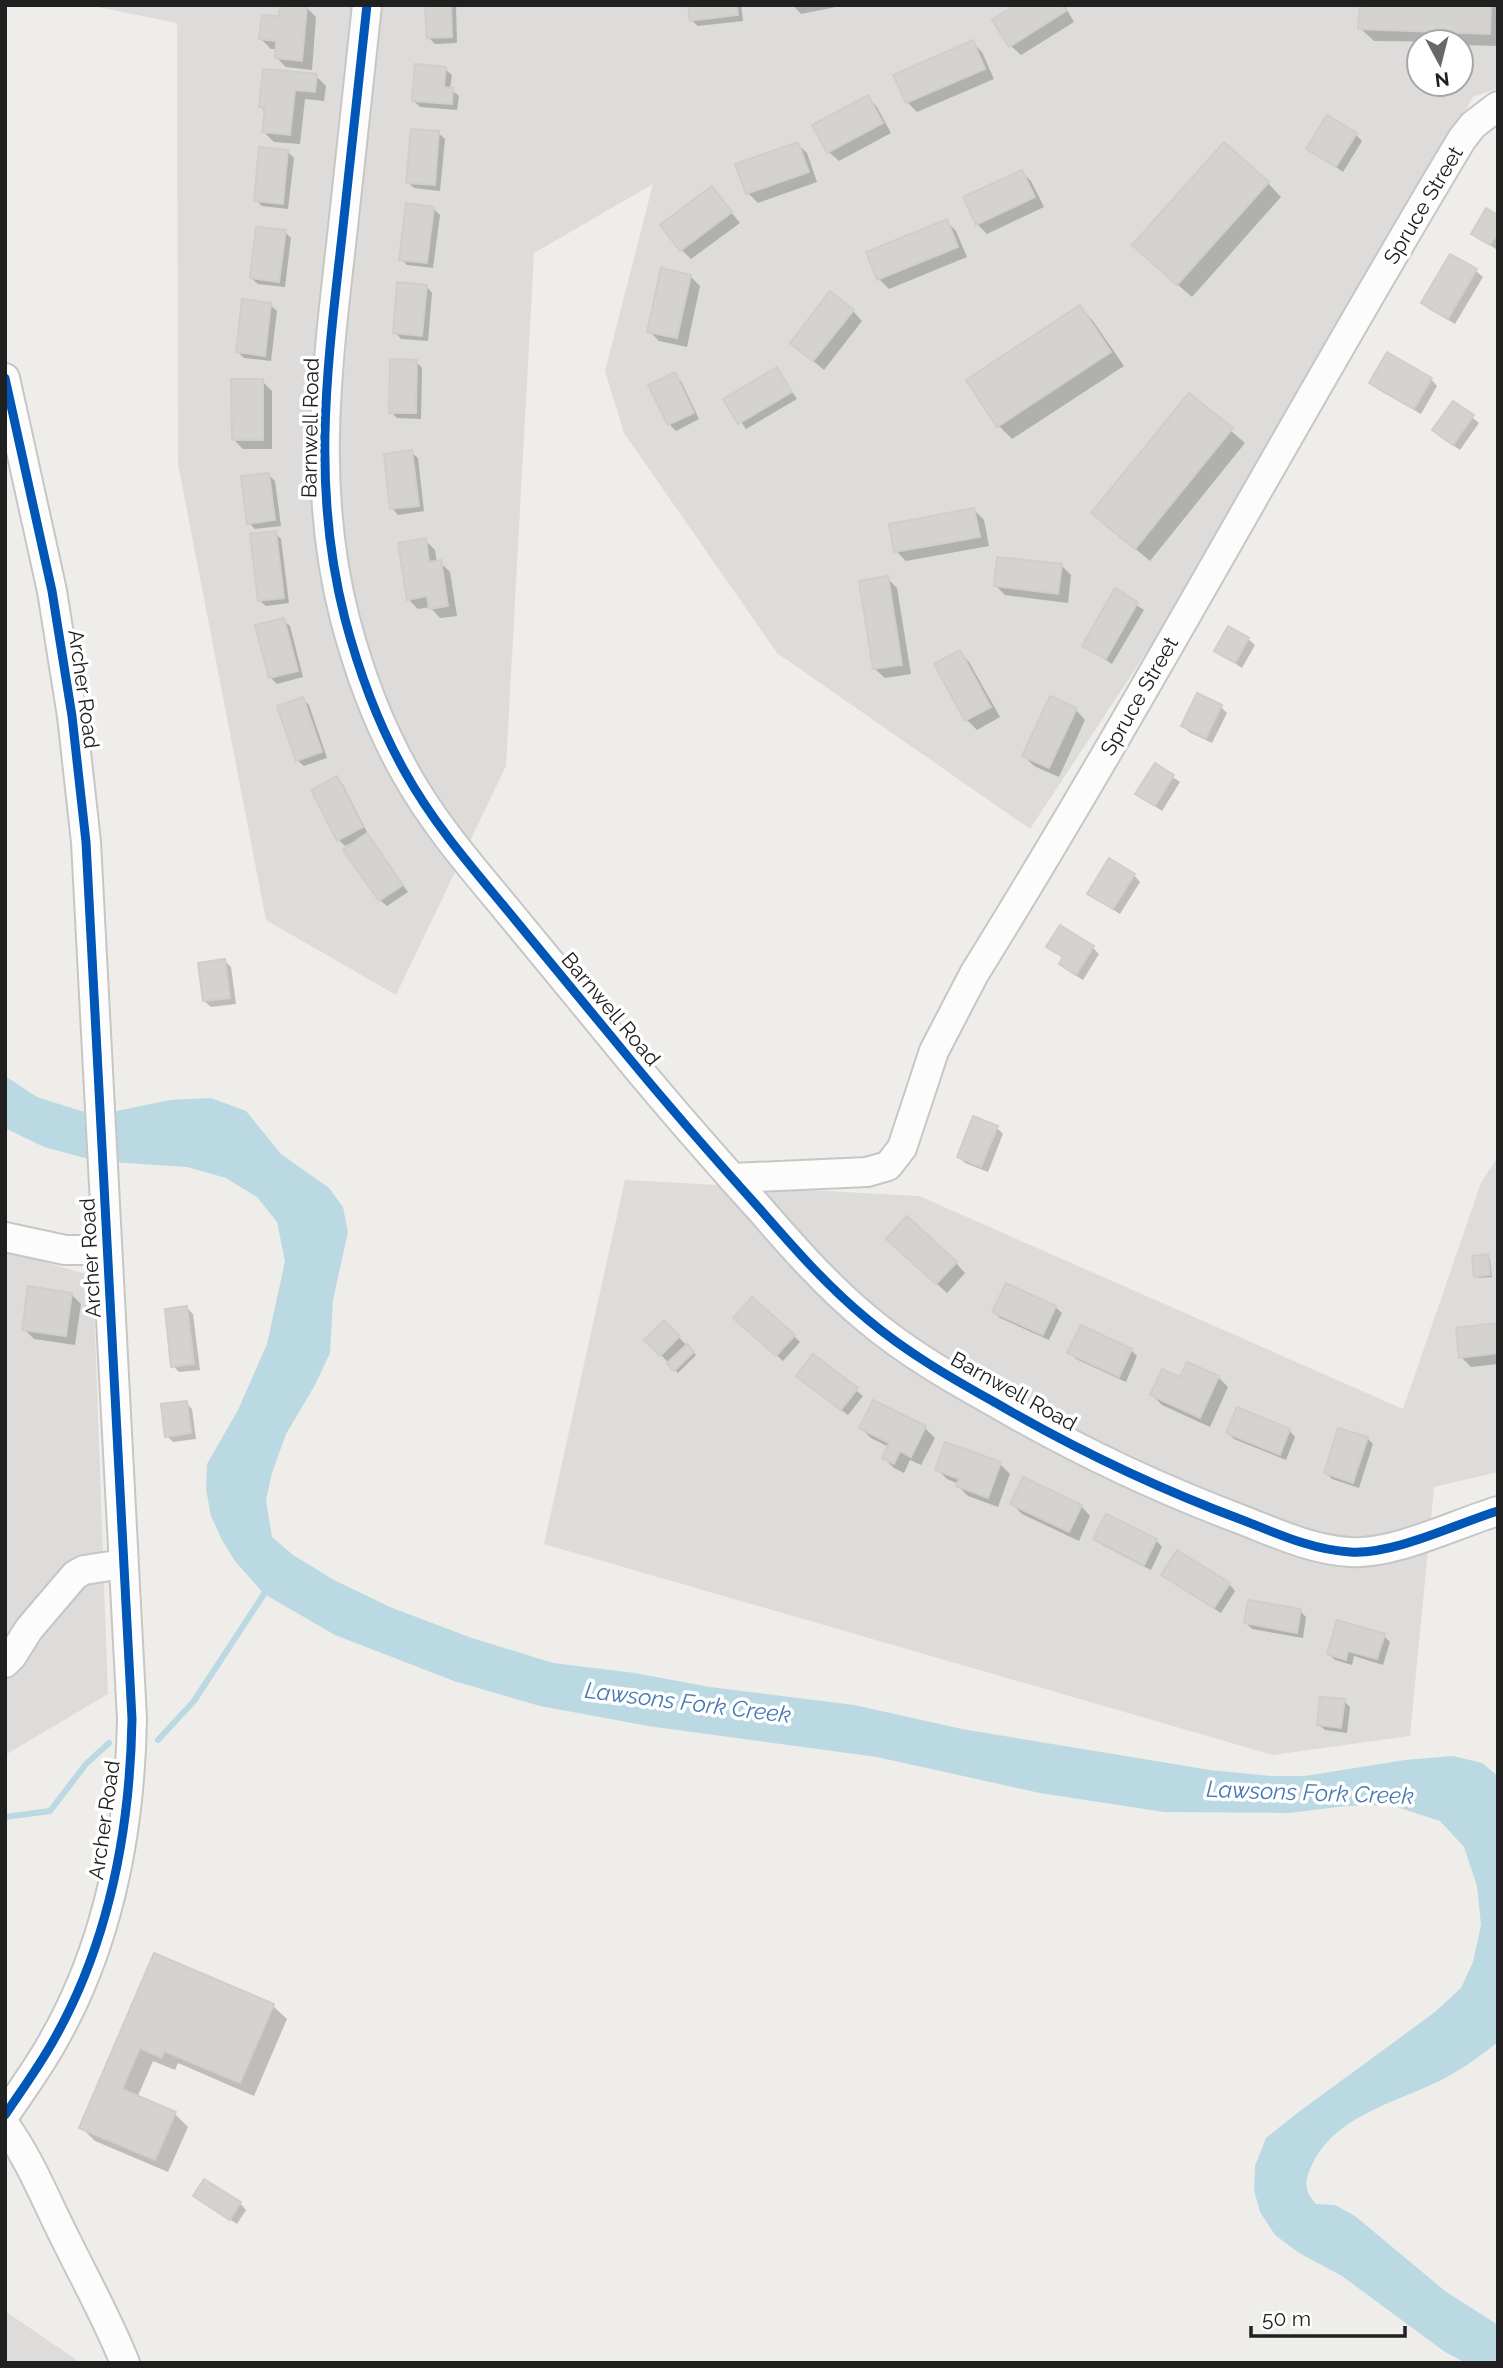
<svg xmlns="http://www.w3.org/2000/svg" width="1503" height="2368" viewBox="0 0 1503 2368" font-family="Raleway,sans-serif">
  <rect width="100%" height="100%" fill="#eeede9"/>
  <g fill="#dddcda" fill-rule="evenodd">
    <path d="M88,5h1410v83l-25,9 -291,501 -152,231 -253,-176 -153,-220 -19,-62 48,-187 -119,69 -28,513 -110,229 -130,-75 -88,-456 -1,-441zM1419,42h42v42h-42z"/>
    <polygon points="1498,1156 1498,1472 1434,1487 1410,1736 1273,1755 544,1544 625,1180 919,1196 1403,1409 1481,1183"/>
    <polygon points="5,1251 93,1276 108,1694 5,1755"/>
    <polygon points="5,2311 81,2363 5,2363"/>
  </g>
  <path fill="#bbd9e2" d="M5,1076l32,21 44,14 26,2 63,-13 41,-2 35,13 35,43 48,34 14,19 5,25 -15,68 -3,53 -15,32 -29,49 -14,39 -6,27 6,37 21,18 41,25 56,27 79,30 84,26 82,10 75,14 144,18 108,24 248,41 61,6h34l100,-16 48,-4 29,7 16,13v266c-14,11 -29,22 -44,31 -47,28 -117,38 -142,92 -8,16 -8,25 4,39l19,1 20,11 90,75 53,34v38h-32l-21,-11 -103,-76 -43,-23 -24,-18 -15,-23 -6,-22 1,-24 11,-28 30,-24 139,-102 26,-24 12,-26 8,-37 -4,-39 -13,-39 -24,-26 -49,-16 -45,1 -57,7 -125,-1 -124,-19 -163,-36 -229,-31 -108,-20 -86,-25 -119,-46 -71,-41 -29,-33 -13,-21 -11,-24 -5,-27 1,-25 31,-54 29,-66 18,-83 -8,-39 -20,-25 -31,-19 -39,-11 -91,-6 -52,-14 -39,-19z"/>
  <g fill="#0003">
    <polygon points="427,5 456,5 457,43 435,44 428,37"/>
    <polygon points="689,5 741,5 743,21 698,26 691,20"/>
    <polygon points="793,5 846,5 801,14"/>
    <polygon points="1019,5 1064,5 1074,22 1021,55 1011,46"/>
    <polygon points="1361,5 1498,5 1498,46 1461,45 1461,42 1374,41 1360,28"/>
    <polygon points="306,7 316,17 312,70 286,67 276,57 277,49 271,49 261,39 280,18"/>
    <polygon points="972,42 982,52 994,79 917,112 907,102"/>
    <polygon points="445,69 452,75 450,89 459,96 457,110 420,107 414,101"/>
    <polygon points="316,76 326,86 324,101 305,99 300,144 274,142 264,132 266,112 261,107"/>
    <polygon points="868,97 877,107 891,133 839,161 829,152"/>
    <polygon points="438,133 445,139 440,191 414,188 408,182"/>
    <polygon points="1356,135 1362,141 1343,172 1309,149"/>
    <polygon points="797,144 807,153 817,182 758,203 748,193 737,165"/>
    <polygon points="288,152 294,158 288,209 262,206 256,200"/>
    <polygon points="1022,172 1031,181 1044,207 987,234 977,224"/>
    <polygon points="1268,183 1281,197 1192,297 1148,259"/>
    <polygon points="712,189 740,223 691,259 681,249"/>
    <polygon points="433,208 440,215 433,268 407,265 401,259"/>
    <polygon points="1498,217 1498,249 1497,250 1473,233"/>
    <polygon points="946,221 956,231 967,257 889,289 879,279"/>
    <polygon points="285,232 291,238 285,287 258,284 251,278"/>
    <polygon points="1451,256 1476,271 1483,277 1455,324 1429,309 1423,303"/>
    <polygon points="690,276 700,286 687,347 659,341 649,331"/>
    <polygon points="426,286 432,293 428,341 401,339 395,332"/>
    <polygon points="270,305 277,311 271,361 244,358 238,352"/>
    <polygon points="1080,307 1093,321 1124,366 1012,439 999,426 969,380"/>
    <polygon points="853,311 862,321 824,370 792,343"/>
    <polygon points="416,361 422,368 421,419 397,418 391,412"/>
    <polygon points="777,369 797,399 746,429 725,400"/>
    <polygon points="674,375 681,381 699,419 676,431 669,424"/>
    <polygon points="1431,379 1437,386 1421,414 1377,389 1371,383"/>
    <polygon points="262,381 272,391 272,449 243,449 233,439"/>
    <polygon points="1189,395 1245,443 1150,561 1093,513"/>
    <polygon points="1454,403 1479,423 1460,450 1440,436"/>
    <polygon points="411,452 418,458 424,511 398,515 392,508"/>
    <polygon points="269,475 275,481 281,526 255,529 249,523"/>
    <polygon points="974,510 984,520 989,546 906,561 896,551"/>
    <polygon points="275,533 281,539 289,603 266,606 259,600"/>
    <polygon points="425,540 435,550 437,563 440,562 450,572 457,616 440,618 430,607 418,609 408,599"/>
    <polygon points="1061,565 1071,575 1068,603 1005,595 995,585"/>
    <polygon points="887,578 897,588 911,674 885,678 875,669"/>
    <polygon points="1115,591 1144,610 1112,664 1084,645"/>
    <polygon points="283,620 290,626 303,677 277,684 270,677"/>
    <polygon points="1248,639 1255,645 1242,668 1216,651"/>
    <polygon points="960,652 969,662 1000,717 977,730 967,720"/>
    <polygon points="303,699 309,705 327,758 304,766 297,760"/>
    <polygon points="1221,707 1227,713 1212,743 1189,732 1183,726"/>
    <polygon points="1076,710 1085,720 1059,777 1034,766 1024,756"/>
    <polygon points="1155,765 1180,782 1162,811 1137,794"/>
    <polygon points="337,778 343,785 368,834 366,835 408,892 387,906 380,900 355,841 345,846 339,840"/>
    <polygon points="1134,875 1140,882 1120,914 1089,894"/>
    <polygon points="1049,947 1093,948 1099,954 1083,980 1067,970 1061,964 1064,959"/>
    <polygon points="225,961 231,967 236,1004 211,1007 204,1001"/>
    <polygon points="997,1128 1003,1134 988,1172 965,1163 959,1157"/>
    <polygon points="898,1248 956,1263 965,1273 947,1293"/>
    <polygon points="1487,1256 1490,1259 1492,1277 1479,1278 1476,1276"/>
    <polygon points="71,1294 81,1304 75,1345 34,1339 24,1329"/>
    <polygon points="1055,1307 1062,1313 1049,1340 1000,1318 994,1312"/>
    <polygon points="187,1308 193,1314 200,1370 179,1372 173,1366"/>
    <polygon points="664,1322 696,1355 678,1373 647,1340"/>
    <polygon points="742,1324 794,1336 800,1342 783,1361"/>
    <polygon points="1498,1324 1498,1364 1471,1367 1461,1357"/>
    <polygon points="1131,1350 1137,1356 1126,1382 1076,1359 1070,1353"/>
    <polygon points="814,1356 863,1396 848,1415 805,1382"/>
    <polygon points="1218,1377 1228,1387 1210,1427 1162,1405 1152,1395 1181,1379"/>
    <polygon points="186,1403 192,1409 196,1439 173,1442 167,1436"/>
    <polygon points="861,1428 925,1428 935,1438 921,1465 910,1460 904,1473 894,1468 884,1458 889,1447 871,1438"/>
    <polygon points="1289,1430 1295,1437 1286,1460 1234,1439 1228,1433"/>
    <polygon points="1367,1438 1373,1444 1359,1488 1332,1479 1326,1473"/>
    <polygon points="946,1444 1000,1464 1010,1474 998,1507 968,1496 958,1486 959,1484 947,1479 937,1469"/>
    <polygon points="1012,1504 1081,1506 1090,1516 1079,1541 1022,1514"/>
    <polygon points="1096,1539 1156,1540 1162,1547 1151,1570 1102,1545"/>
    <polygon points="1163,1575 1229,1584 1235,1591 1221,1613 1170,1581"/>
    <polygon points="1300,1611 1306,1617 1303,1638 1252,1629 1246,1623"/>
    <polygon points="1384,1636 1390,1642 1383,1665 1354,1656 1352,1665 1335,1660 1329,1654"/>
    <polygon points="1344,1701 1350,1707 1347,1733 1325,1730 1318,1724"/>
    <polygon points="155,1956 273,2006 287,2019 254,2096 178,2063 175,2070 153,2061 137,2098 175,2114 188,2127 168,2172 95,2141 81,2127"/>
    <polygon points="195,2196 240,2203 246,2210 237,2224"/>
  </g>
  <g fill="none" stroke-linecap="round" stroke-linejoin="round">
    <g stroke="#bbd9e2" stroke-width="6">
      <polyline points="158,1740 194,1701 264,1594 265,1587"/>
      <polyline points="5,1817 50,1811 86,1764 109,1743"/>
    </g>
  </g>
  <g fill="#d5d3d0" stroke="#d1ceca" stroke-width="2">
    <polygon points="280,5 307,6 302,61 275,58 276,41 259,39 262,15 279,16"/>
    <polygon points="425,5 451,5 452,37 427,38"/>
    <polygon points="688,5 737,5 738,15 690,21"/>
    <polygon points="1016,5 1062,5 1066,11 1009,47 992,20"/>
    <polygon points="1360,5 1491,5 1490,34 1358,29"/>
    <polygon points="973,40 985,69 906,103 893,75"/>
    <polygon points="415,64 446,67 444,87 453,88 452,104 412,101"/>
    <polygon points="263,69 317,74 315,92 295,90 290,135 262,132 265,108 259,107"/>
    <polygon points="868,95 883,123 827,153 812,125"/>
    <polygon points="1327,115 1357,133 1336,167 1306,149"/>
    <polygon points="411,129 439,131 435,185 406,183"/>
    <polygon points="798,142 809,172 746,194 735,164"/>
    <polygon points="1224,142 1269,182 1177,285 1132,245"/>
    <polygon points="259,147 288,150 283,204 254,201"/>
    <polygon points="1022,170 1035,197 976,225 963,197"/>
    <polygon points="712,186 732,212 680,251 660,225"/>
    <polygon points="406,203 434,207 427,263 399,260"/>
    <polygon points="1486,208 1498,215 1498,233 1490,245 1471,234"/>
    <polygon points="947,219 958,247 877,280 866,252"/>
    <polygon points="256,227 286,230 279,282 250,278"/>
    <polygon points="1450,254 1477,269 1448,319 1421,303"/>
    <polygon points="661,268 691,275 677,338 647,332"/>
    <polygon points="397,282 427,285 422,336 393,333"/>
    <polygon points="830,291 854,310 813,361 790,343"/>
    <polygon points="242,299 271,303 265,356 236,352"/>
    <polygon points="1080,305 1111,352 997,427 966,380"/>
    <polygon points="1387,352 1432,378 1414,409 1369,383"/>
    <polygon points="390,359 417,360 416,413 389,413"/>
    <polygon points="777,367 792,392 738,424 723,399"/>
    <polygon points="675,372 694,413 668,425 648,385"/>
    <polygon points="231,379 263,379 263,440 232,440"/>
    <polygon points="1189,393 1233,428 1135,549 1091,513"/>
    <polygon points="1453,401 1474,415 1453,445 1432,430"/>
    <polygon points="412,450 419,506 390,509 384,454"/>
    <polygon points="269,473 275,520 247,524 241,476"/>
    <polygon points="974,508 980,537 894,552 889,524"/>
    <polygon points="276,531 284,598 258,601 250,534"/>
    <polygon points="426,538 429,562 441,560 448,606 429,609 427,596 407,600 398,543"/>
    <polygon points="997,557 1062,564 1058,594 994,586"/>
    <polygon points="888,576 902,665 873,669 859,581"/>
    <polygon points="1115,588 1138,602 1106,659 1082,646"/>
    <polygon points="284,618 298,671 269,678 255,625"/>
    <polygon points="1228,626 1249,638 1235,663 1214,651"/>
    <polygon points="960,650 991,707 965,721 934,664"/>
    <polygon points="1197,693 1222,705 1206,738 1181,726"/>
    <polygon points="1050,696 1077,708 1049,768 1022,756"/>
    <polygon points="303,697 322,752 296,761 277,706"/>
    <polygon points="1155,763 1174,775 1155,806 1135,794"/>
    <polygon points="337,776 363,827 337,841 311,790"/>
    <polygon points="367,833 403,885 379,901 343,850"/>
    <polygon points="1109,858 1135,874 1113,909 1087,894"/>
    <polygon points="1060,925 1094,946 1076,975 1059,964 1063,957 1046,947"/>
    <polygon points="225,959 230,998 203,1001 198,963"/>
    <polygon points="973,1116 998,1126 981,1167 957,1157"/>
    <polygon points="907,1216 957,1262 936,1284 886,1239"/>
    <polygon points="1488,1254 1490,1275 1474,1277 1472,1256"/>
    <polygon points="1006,1283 1056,1306 1043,1335 992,1312"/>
    <polygon points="28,1286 72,1293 66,1336 22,1330"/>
    <polygon points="752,1297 795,1335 776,1356 733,1318"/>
    <polygon points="187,1306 194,1364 171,1367 165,1309"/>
    <polygon points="664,1320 680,1336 660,1356 644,1340"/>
    <polygon points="1498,1323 1498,1353 1459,1358 1456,1328"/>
    <polygon points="1081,1325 1132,1349 1119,1377 1067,1353"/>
    <polygon points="687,1344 694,1352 674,1371 667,1363"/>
    <polygon points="813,1354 858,1388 841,1410 796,1376"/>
    <polygon points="1187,1362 1219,1376 1200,1418 1150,1395 1162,1369 1180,1377"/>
    <polygon points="873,1400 926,1426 911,1457 900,1451 894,1464 882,1458 889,1443 859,1428"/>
    <polygon points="187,1401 191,1433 165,1437 161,1404"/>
    <polygon points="1237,1407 1290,1429 1280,1455 1226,1433"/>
    <polygon points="1338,1428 1368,1437 1353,1483 1324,1473"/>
    <polygon points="945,1442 1001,1462 988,1498 956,1486 959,1479 935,1470"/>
    <polygon points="1023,1477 1082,1505 1069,1532 1010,1504"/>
    <polygon points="1106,1514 1157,1539 1144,1565 1093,1539"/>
    <polygon points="1177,1550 1230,1583 1214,1608 1161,1575"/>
    <polygon points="1248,1600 1301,1609 1297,1633 1244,1623"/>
    <polygon points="1337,1620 1385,1634 1377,1659 1348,1651 1346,1660 1327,1654"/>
    <polygon points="1320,1697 1345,1699 1341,1728 1317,1725"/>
    <polygon points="154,1953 274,2004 240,2083 164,2051 162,2058 140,2048 122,2089 176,2112 155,2160 79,2128"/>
    <polygon points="204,2179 241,2202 230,2220 193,2196"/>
  </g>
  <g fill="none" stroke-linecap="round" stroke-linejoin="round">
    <g stroke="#c7c6c5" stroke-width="32">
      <g id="minor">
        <path d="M367,5c-8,77 -16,154 -25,231 -15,132 -31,251 3,383 14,53 33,105 60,153 27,49 63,91 98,133 42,51 84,102 126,153 42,51 86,101 130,150 34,39 68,78 108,111 39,33 84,59 129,84 79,46 163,86 249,118 33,13 68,29 105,31 44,3 105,-28 148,-41"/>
        <path d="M5,378l47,213 20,125 14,126 46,877c-2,113 -23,225 -80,324 -14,25 -31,48 -47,72"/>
        <path d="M732,1178l135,-6 21,-6 14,-18 32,-97 40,-77c170,-274 322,-559 488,-835l11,-14 25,-19"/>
        <polyline points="5,1237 65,1250 107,1250"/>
        <polyline points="5,1663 12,1656 29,1629 75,1575 84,1570 123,1564"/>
        <path d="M5,2125c26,36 41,76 61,115 20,41 42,80 59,123"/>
      </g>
    </g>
    <use href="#minor" stroke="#fcfcfc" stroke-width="28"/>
    <g stroke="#fff" stroke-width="13">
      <g id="cycleway">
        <path d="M367,5c-8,77 -16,154 -25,231 -15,132 -31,251 3,383 14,53 33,105 60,153 27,49 63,91 98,133 42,51 84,102 126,153 42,51 86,101 130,150 34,39 68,78 108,111 39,33 84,59 129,84 79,46 163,86 249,118 33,13 68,29 105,31 44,3 105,-28 148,-41"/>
        <path d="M5,378l47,213 20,125 14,126 46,877c-2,113 -23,225 -80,324 -14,25 -31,48 -47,72"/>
      </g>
    </g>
    <use href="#cycleway" stroke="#0057b8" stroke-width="9"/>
  </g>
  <g text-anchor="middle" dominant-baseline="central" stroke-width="7" stroke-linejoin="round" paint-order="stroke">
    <g font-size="21" fill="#202020" stroke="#fff">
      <text transform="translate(1423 205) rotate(-59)">Spruce Street</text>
      <text transform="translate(310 428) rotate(-89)">Barnwell Road</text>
      <text transform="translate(84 689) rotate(82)">Archer Road</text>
      <text transform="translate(1139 696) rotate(-60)">Spruce Street</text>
      <text transform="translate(611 1009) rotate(50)">Barnwell Road</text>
      <text transform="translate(90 1258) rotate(-93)">Archer Road</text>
      <text transform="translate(1014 1391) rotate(29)">Barnwell Road</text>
      <text transform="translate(104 1820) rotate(-82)">Archer Road</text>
    </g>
    <g font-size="23" font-style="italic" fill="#4879b3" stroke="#fff">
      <text transform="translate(688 1702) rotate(7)">Lawsons Fork Creek</text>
      <text transform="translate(1310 1792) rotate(2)">Lawsons Fork Creek</text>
    </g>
  </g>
  <rect width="1503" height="2368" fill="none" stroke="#202020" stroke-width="14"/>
  <g transform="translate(1440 63) rotate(173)"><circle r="33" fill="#ffffff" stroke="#a6a6a6" stroke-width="2"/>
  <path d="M0-5L12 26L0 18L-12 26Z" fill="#686866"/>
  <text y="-10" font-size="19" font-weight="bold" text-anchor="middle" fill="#202020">N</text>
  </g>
  <path d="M1251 2326v10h154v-10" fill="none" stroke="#202020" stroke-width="3.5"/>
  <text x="1262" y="2326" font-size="21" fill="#202020" stroke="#ffffff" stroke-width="5" paint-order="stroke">50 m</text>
</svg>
